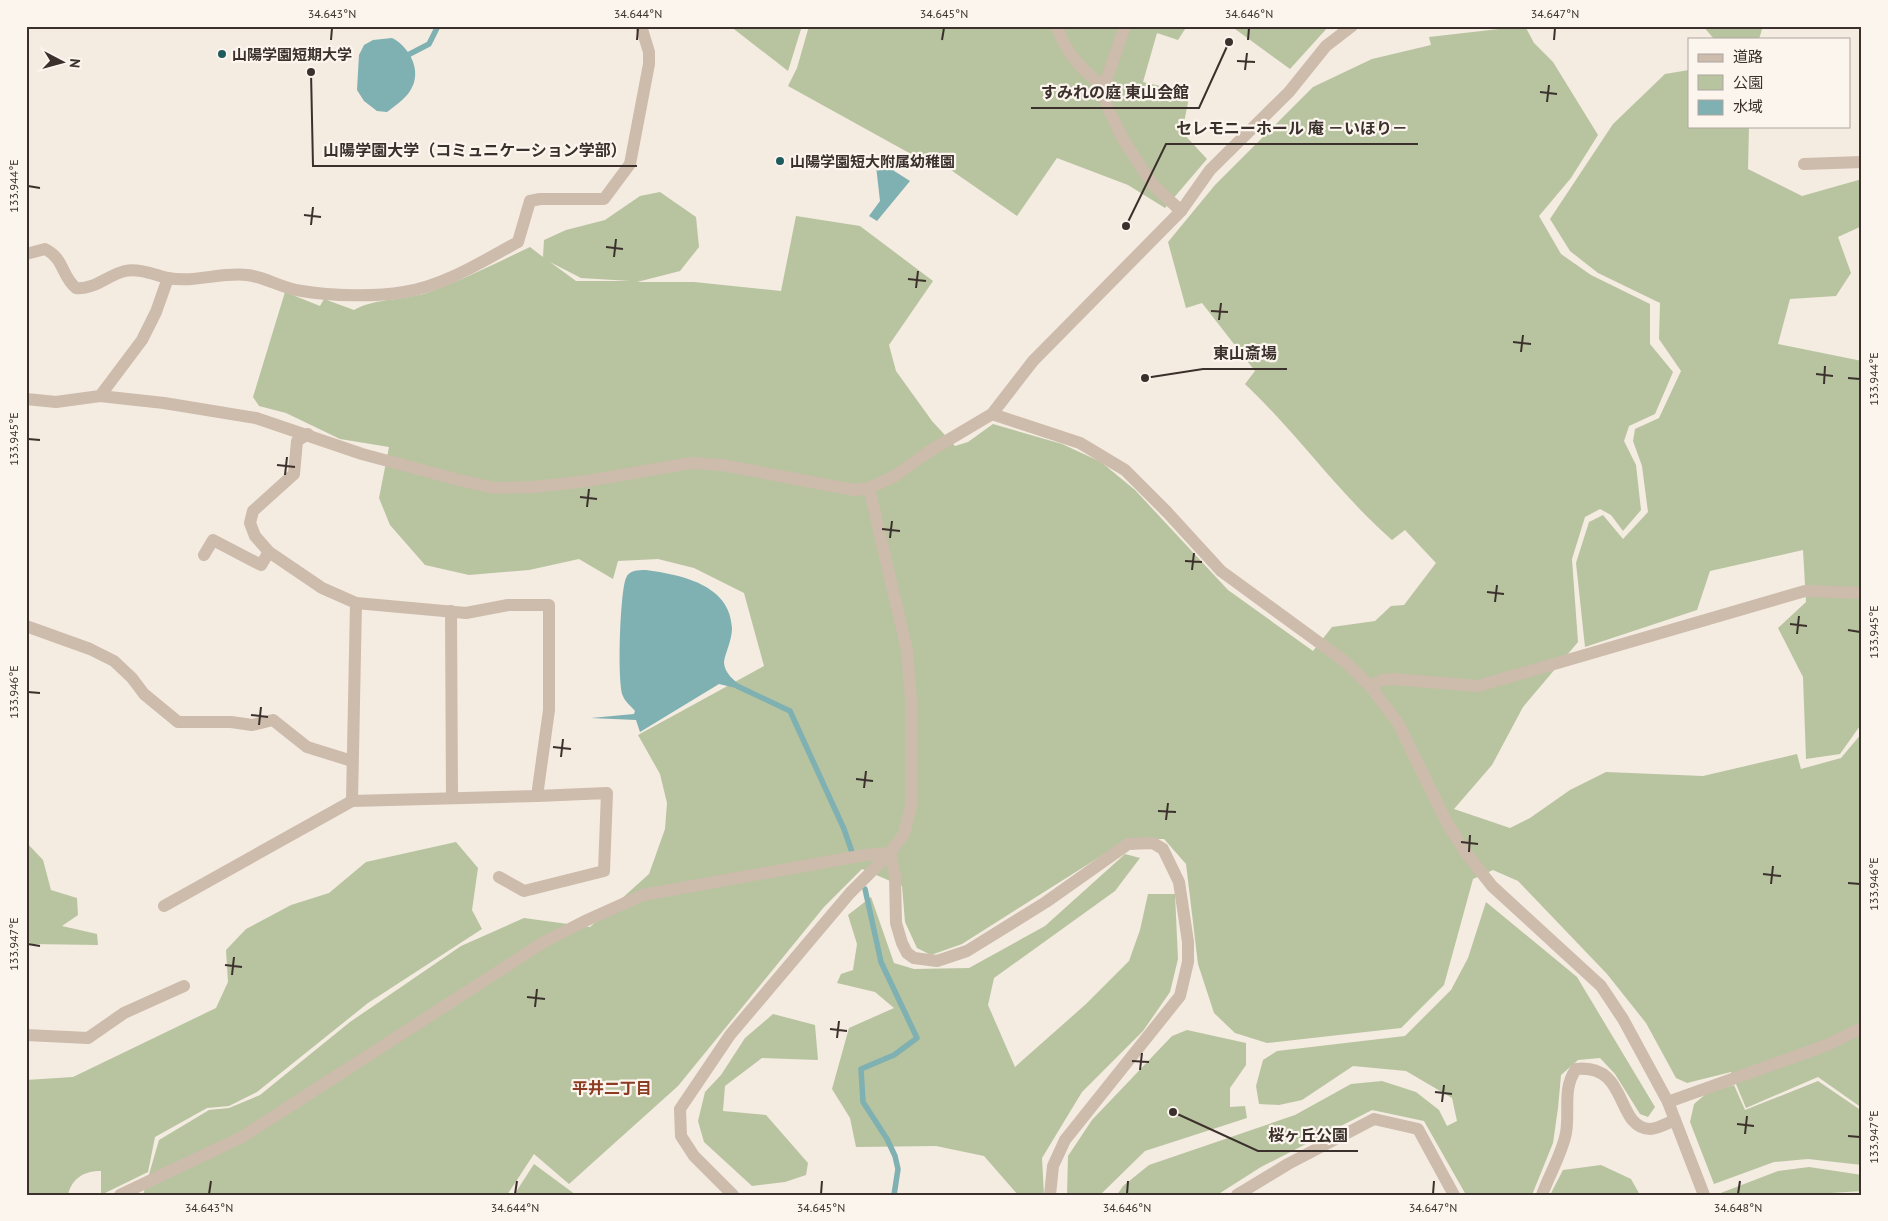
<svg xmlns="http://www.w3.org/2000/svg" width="1888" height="1221" viewBox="0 0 1888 1221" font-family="'PT Sans','Noto Sans JP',sans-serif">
  <rect width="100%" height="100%" fill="#f4ebe1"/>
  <g fill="#b8c4a0" fill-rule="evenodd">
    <polygon points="730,26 802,26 788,71"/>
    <polygon points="809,26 1187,26 1178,40 1157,33 1143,82 1190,93 1182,132 1207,159 1165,208 1128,185 1057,158 1017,216 948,168 911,154 788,86 797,68"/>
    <polygon points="1231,26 1329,26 1290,69"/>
    <path d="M1525,26l9,17 19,19 45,73 -27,43 -32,38 22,38 30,21 59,29v40l23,28 -18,42 -26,12 -5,15 12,24 5,45 -18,21 -12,-16 -11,-6 -15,8 -13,42 6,83 -55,65 -31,58 -38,44 56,19 20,-10 40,-28 36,-18 97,4 94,-22 4,15 40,-11 21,-25v375l-44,-31 -72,31 -15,-36 -44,11 -11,-5 -30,-55 -39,-49 -89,-93 -25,-11 -20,9 -29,106 -43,43 -134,15 -32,-10 -21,-20 -16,-49 -12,-100 -22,-25h-36l-166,105 -31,11 -14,-7 -12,-26 -3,-36 -40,-17 -38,38 -146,179 -109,98 -35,-30 -27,41h-364l16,-55 50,-30 20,-2 31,-13 90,-73 111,-76 63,-28 66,9 59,-53 16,-45 2,-26 -7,-29 -22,-39 126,-69 -20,-73 -50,-25 -36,-9 -40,2 -5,18 -34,-20 -50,11 -60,5 -44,-10 -35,-40 -11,-27 10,-51 -49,-8 -54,-26 -27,-7 -6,-9 32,-105 35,14 4,-7 30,11c23,-13 53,-9 78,-19 33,-12 66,-29 98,-44l13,10 1,-17 22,-10 39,-10 35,-24 20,-4 36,25 3,30 -19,24 -43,11h57l87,9 15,-75 64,10 73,55 -44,64 7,26 36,50 23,25 13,-4 25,-18 69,20 39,18 34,28 93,100 85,61 19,-24 43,-6 16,-15 13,-1 32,-42 -31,-33 -13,10c-54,-47 -95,-107 -147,-156l10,-13 -53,-68 -16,5 -18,-66 47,-57 98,-98 59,-28 59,-14 -2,-8zM550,262l31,16 49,3h-54z"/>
    <polygon points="1703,26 1763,26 1759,39 1714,39"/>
    <polygon points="1689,70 1689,126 1749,126 1748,169 1802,196 1862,179 1862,226 1838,237 1851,273 1836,296 1790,299 1778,344 1862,361 1862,723 1840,754 1806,759 1803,677 1778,628 1806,602 1803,550 1710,571 1697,610 1585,647 1576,563 1589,522 1603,515 1623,539 1648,512 1642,466 1633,441 1635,429 1659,418 1681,371 1659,339 1660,303 1598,273 1570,251 1550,219 1613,124 1665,74"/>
    <polygon points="26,842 43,860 51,890 77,898 78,915 62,926 97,934 98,945 32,944 26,940"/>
    <path d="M456,842l22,26 -6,42 10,19 -114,74 -111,89 -28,14 -22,2 -52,29 -7,35 -47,23v-24c-17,0 -29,7 -33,24h-42v-115l47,-3 143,-69 12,-26 -2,-32 20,-21 45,-24 38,-12 37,-31z"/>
    <polygon points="1125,854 1140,858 1115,891 994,978 988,1005 1015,1067 1086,1004 1129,961 1140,930 1148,894 1175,894 1178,959 1170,992 1143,1031 1082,1092 1042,1158 1044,1195 1018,1195 984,1156 936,1146 856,1147 850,1118 832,1089 849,1028 894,1008 875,992 837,983 841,974 853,970 857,944 848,915 871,897 894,963 914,969 969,968 1045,926"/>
    <polygon points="1486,902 1577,977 1655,1107 1648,1117 1640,1114 1615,1074 1600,1058 1578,1060 1561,1075 1558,1108 1553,1143 1532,1195 1466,1195 1424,1121 1372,1110 1261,1167 1217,1195 1117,1195 1123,1186 1149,1165 1295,1115 1351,1084 1382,1081 1416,1092 1439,1110 1447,1126 1457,1121 1452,1098 1406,1071 1353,1066 1302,1100 1279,1105 1259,1104 1256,1086 1263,1060 1277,1051 1405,1036 1451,990 1468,958"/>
    <polygon points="773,1014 815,1025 818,1060 762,1058 725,1086 723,1111 766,1115 808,1163 806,1175 785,1182 752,1186 704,1142 698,1121 705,1092 721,1075 745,1038"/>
    <polygon points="1187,1030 1246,1043 1246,1065 1230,1088 1230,1107 1245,1106 1247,1118 1145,1151 1100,1195 1067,1195 1068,1156 1092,1120 1172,1036"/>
    <polygon points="1818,1081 1862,1111 1862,1165 1808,1159 1774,1162 1714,1184 1690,1122 1694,1104 1707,1093 1734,1085 1745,1110"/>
    <polygon points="534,1164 576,1195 514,1195"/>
    <polygon points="1601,1165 1631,1179 1640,1195 1550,1195 1563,1170"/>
    <polygon points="1809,1167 1862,1175 1862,1191 1831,1193 1831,1195 1718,1194 1778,1171"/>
  </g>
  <g fill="#7fb0b2">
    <path d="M392,38c18,9 31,34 18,53 -5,8 -15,15 -23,21l-10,-1 -13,-10 -7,-11 2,-35 5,-10 9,-5z"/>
    <polygon points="880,162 910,181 877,221 869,216 880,201 876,166"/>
    <path d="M646,570c35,5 84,14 86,58 0,13 -7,25 -8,34 0,11 10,18 17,24l-1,3 -21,-5 -79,48 -4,-12 -45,-2 43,-4 1,-3c-3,-4 -10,-9 -12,-15 -6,-13 -3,-104 3,-118 3,-8 12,-8 20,-8z"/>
  </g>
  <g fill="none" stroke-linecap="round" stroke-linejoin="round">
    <g stroke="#7fb0b2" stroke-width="5.5">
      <polyline points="404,57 429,44 438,26"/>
      <polyline points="737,686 790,711 844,829 852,852"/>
      <polyline points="865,889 881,962 917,1038 894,1055 861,1069 863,1102 887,1139 895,1156 898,1169 894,1195"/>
    </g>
    <g stroke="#cdbbac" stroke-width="12">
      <path d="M1057,26c8,27 26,45 47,61"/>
      <polyline points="1125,26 1104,87 1107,106 1123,139 1153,185 1181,211"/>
      <polyline points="1804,164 1862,162"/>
      <path d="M26,254l19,-5c20,10 16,27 31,39 18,2 32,-13 49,-17 14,-3 30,4 43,7"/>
      <path d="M100,396l42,-56 14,-28 12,-34c26,5 53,-6 79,-3 19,2 36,14 55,16 30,5 72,6 102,1 40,-6 79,-31 114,-50l12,-41 10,-2h64l26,-35 19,-100v-12l-8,-26"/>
      <polyline points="26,399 56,402 100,396 164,403 256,418 362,454 459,480 495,488 534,487 587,481 691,463 722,465 854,490 869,488 907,650 911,700 911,806 904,834 890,853 850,893 730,1035 680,1109 681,1136 694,1156 733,1195"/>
      <polyline points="1166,511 1221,571 1343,660 1370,686 1398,723 1447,823 1466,853 1492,886 1601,986 1623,1019 1668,1102 1704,1195"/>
      <polyline points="204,555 213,540 261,565 269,552"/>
      <polyline points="451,611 452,798"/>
      <polyline points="26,626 90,649 114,661 132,678 144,694 178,722 231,722 252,725 273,720 307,747 352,761"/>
      <polyline points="1370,686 1382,680 1394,679 1478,686 1805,591 1862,593"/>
      <polyline points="352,801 356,603"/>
      <polyline points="890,853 895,875 896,923 902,943 907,953 914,958 937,961 967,951 1046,902 1128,844 1153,843 1163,849 1179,882 1188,942 1188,962 1180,996 1065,1140 1053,1166 1050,1195"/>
      <polyline points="499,877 524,891 604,871 607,793 537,796"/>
      <polyline points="164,906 352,801 537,796 549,710 549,605 508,605 466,613 356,603 322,588 269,552 255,536 250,523 253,511 294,474 297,441 308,434"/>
      <polyline points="26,1035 88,1038 124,1013 184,986"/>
      <polyline points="1668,1102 1827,1045 1862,1028"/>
      <polyline points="120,1195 242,1137 544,942 585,921 643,895 865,855 890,853"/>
      <polyline points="1237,1195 1288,1164 1374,1119 1418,1129 1454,1195"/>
      <path d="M1542,1195c7,-20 20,-41 24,-62 4,-22 -4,-44 10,-64 53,-6 39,59 74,60 7,0 18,-6 25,-9"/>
    </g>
    <g stroke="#cdbbac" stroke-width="12">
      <polyline points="992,414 1080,443 1125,470 1166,511"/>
      <polyline points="869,488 895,476 928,452 992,414 1033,361 1181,211 1210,170 1289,92 1326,46 1352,26"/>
    </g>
  </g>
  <path fill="none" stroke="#3b302b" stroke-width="2" d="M331,40l1,-12M637,40l1,-12M942,40l2,-12M1248,40l1,-12M1554,40l1,-12M1237,61l18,1M1245,70l2,-17M1540,92l17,2M1547,102l2,-17M28,186l12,2M304,215l17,2M311,225l2,-18M606,247l17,2M614,257l2,-18M908,279l18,2M916,288l2,-17M1211,311l17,1M1219,320l2,-17M1513,342l18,2M1521,352l2,-17M1816,374l17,2M1848,378l12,1M1824,384l1,-18M28,439l12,1M277,465l18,2M285,475l2,-18M580,497l17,2M587,507l2,-18M882,529l18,2M890,538l2,-17M1185,561l17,1M1192,570l2,-17M1487,592l17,2M1495,602l2,-17M1790,624l17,2M1848,630l12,2M1797,634l2,-18M28,692l12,1M251,715l17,2M259,725l2,-18M553,747l18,2M561,757l2,-18M856,779l17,2M864,788l2,-17M1158,811l18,1M1166,820l2,-17M1461,842l17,2M1469,852l1,-17M1763,874l18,2M1848,883l12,1M1771,884l2,-18M28,944l12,2M225,965l17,2M232,975l2,-18M527,997l18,2M535,1007l2,-18M830,1029l17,2M837,1038l2,-17M1132,1061l17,1M1140,1070l2,-17M1435,1092l17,2M1442,1102l2,-17M1737,1124l17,2M1745,1134l2,-18M1848,1136l12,1M209,1194l2,-13M515,1194l2,-13M821,1194l1,-13M1127,1194l1,-13M1433,1194l1,-13M1738,1194l2,-13"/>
  <g fill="#1f5a5e" stroke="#fbf5ee" stroke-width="2">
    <circle cx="222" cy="54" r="5"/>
    <circle cx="780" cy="161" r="5"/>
  </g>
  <g text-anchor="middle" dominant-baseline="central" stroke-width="4.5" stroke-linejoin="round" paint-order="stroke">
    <g font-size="15" font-weight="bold" fill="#3b302b" stroke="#fbf5ee" text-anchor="start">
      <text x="232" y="54">山陽学園短期大学</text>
      <text x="790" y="161">山陽学園短大附属幼稚園</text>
    </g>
    <g font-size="16" font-weight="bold" fill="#8c3b22" stroke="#fbf5ee">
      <text x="612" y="1088">平井二丁目</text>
    </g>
  </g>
  <path fill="none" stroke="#3b302b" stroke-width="2" d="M1229 42L1199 108H1031M1126 226L1166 144H1418M311 72L313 166H637M1145 378L1203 369H1287M1173 1112L1258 1151H1358"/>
  <g fill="#3b302b" stroke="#fbf5ee" stroke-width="2">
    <circle cx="1229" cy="42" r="5"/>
    <circle cx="1126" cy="226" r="5"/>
    <circle cx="311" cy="72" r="5"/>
    <circle cx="1145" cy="378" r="5"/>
    <circle cx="1173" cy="1112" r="5"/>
  </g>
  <g font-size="16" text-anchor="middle" font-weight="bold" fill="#3b302b" stroke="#fbf5ee" stroke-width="4.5" stroke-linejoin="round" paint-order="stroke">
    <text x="1115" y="98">すみれの庭 東山会館</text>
    <text x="1292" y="134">セレモニーホール 庵 －いほり－</text>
    <text x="475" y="156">山陽学園大学（コミュニケーション学部）</text>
    <text x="1245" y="359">東山斎場</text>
    <text x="1308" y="1141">桜ヶ丘公園</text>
  </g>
  <rect width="1888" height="1221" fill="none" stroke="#fbf5ee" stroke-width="55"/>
  <rect x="1688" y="38" width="162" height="90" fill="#fbf5ee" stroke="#aea6a0"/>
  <rect x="1698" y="54" width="25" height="8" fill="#cdbbac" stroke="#aea6a0"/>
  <text x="1733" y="62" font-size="15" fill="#3b302b">道路</text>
  <rect x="1698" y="75" width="25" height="15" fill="#b8c4a0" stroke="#aea6a0"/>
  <text x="1733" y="88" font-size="15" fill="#3b302b">公園</text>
  <rect x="1698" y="100" width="25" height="15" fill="#7fb0b2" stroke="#aea6a0"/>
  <text x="1733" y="112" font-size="15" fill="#3b302b">水域</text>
  <g transform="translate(62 62) rotate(96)" stroke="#fbf5ee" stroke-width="4" paint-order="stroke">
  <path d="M0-4L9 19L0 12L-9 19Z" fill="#3b302b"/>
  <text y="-8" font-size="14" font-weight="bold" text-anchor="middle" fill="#3b302b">N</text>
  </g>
  <rect x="28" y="28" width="1832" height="1166" fill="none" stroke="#3b302b" stroke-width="2"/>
  <g font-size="12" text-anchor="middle" fill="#3b302b">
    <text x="332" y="18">34.643°N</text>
    <text x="638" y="18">34.644°N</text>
    <text x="944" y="18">34.645°N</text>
    <text x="1249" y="18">34.646°N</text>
    <text x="1555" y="18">34.647°N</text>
    <text transform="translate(14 186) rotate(-90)" y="4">133.944°E</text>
    <text transform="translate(1874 379) rotate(-90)" y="4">133.944°E</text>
    <text transform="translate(14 439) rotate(-90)" y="4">133.945°E</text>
    <text transform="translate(1874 632) rotate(-90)" y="4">133.945°E</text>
    <text transform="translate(14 692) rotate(-90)" y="4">133.946°E</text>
    <text transform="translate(1874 884) rotate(-90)" y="4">133.946°E</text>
    <text transform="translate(14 944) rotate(-90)" y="4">133.947°E</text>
    <text transform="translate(1874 1137) rotate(-90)" y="4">133.947°E</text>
    <text x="209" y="1212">34.643°N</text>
    <text x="515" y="1212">34.644°N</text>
    <text x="821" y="1212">34.645°N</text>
    <text x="1127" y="1212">34.646°N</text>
    <text x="1433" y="1212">34.647°N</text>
    <text x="1738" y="1212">34.648°N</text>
  </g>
</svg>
